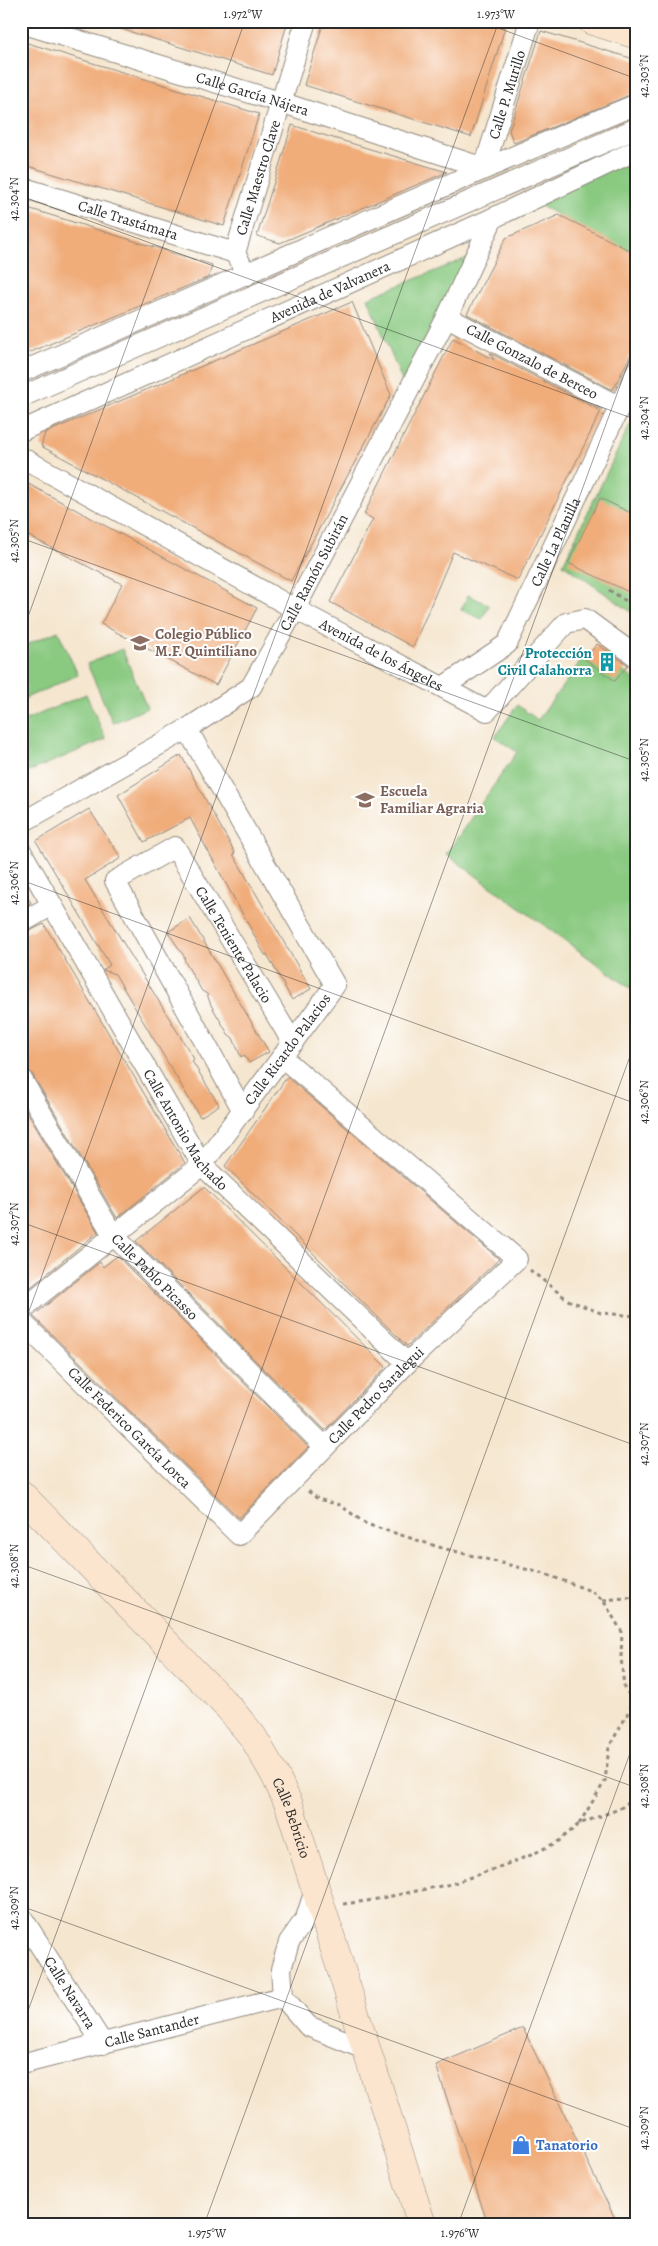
<svg xmlns="http://www.w3.org/2000/svg" width="658" height="2246" viewBox="0 0 658 2246" font-family="Alegreya,serif">
  <rect width="100%" height="100%" fill="#fff"/>
  <filter id="ink" filterUnits="userSpaceOnUse"><feTurbulence type="fractalNoise" baseFrequency=".02" numOctaves="2"/><feDisplacementMap in="SourceGraphic" scale="10" xChannelSelector="R" yChannelSelector="G"/><feConvolveMatrix kernelMatrix="1 2 1 2 8 2 1 2 1" color-interpolation-filters="sRGB"/></filter>
  <filter id="wash" filterUnits="userSpaceOnUse"><feTurbulence type="fractalNoise" baseFrequency=".0096" numOctaves="4" result="noise"/><feDisplacementMap in="SourceGraphic" scale="20" xChannelSelector="R" yChannelSelector="G"/><feGaussianBlur stdDeviation="1.12" result="paint"/><feColorMatrix in="noise" values="0 0 0 0 0 0 0 0 0 0 0 0 0 0 0 0 0 1.4 0 .05"/><feComposite in="paint" operator="in"/></filter>
  <g filter="url(#wash)">
    <rect width="100%" height="100%" fill="#f5e6cf"/>
    <g fill="#89c980" stroke="#5a7a56">
      <polygon points="637,150 637,255 529,200"/>
      <polygon points="472,256 403,383 368,298"/>
      <polygon points="637,410 637,616 563,564"/>
      <polygon points="468,595 489,605 482,619 461,610"/>
      <polygon points="58,631 78,675 21,700 21,647"/>
      <polygon points="122,649 147,708 113,723 87,664"/>
      <polygon points="596,653 637,681 637,993 446,854 517,752 495,737 517,705 538,720 585,655"/>
      <polygon points="86,694 106,739 21,775 21,722"/>
    </g>
    <g id="blocks">
      <g fill="#f0ac79">
        <polygon points="108,21 288,21 272,75 108,25"/>
        <polygon points="324,21 507,21 471,137 304,85"/>
        <polygon points="541,31 637,60 637,92 514,143 509,131"/>
        <polygon points="21,41 259,114 224,226 21,164"/>
        <polygon points="292,125 320,134 447,172 280,243 257,236"/>
        <polygon points="21,206 212,265 209,277 21,356"/>
        <polygon points="559,215 637,254 637,342 613,390 467,314 506,238"/>
        <polygon points="352,302 391,395 291,581 41,446 45,433"/>
        <polygon points="453,338 494,360 490,353 601,411 518,580 453,552 413,647 330,602 373,519 364,514"/>
        <polygon points="21,480 257,608 216,685 101,624 122,584 21,532"/>
        <polygon points="600,498 637,516 637,596 568,563"/>
        <polygon points="597,644 628,665 615,681 585,659"/>
        <polygon points="181,755 235,853 233,854 311,989 292,1000 267,954 265,955 190,818 144,842 118,795"/>
        <polygon points="89,809 121,858 85,880 194,1059 192,1061 219,1105 200,1117 115,974 103,970 110,965 36,841"/>
        <polygon points="21,886 31,903 21,909"/>
        <polygon points="190,918 269,1052 249,1063 244,1055 241,1057 233,1038 228,1034 211,1005 207,994 202,991 185,962 184,956 168,932"/>
        <polygon points="44,924 185,1163 117,1218 31,1072 21,1066 21,935"/>
        <polygon points="287,1077 499,1259 407,1346 225,1166"/>
        <polygon points="21,1102 98,1232 21,1295"/>
        <polygon points="204,1187 386,1367 325,1430 136,1241"/>
        <polygon points="117,1256 308,1447 239,1518 33,1316 100,1262 103,1267"/>
        <polygon points="523,2028 618,2225 488,2225 436,2065"/>
      </g>
    </g>
  </g>
  <g filter="url(#ink)">
    <use href="#blocks" fill-opacity="0" stroke="#90887d" stroke-width="1"/>
    <g fill="none" stroke-linecap="round" stroke-linejoin="round">
      <g stroke="#90887d" stroke-width="22">
        <g id="street">
          <path id="s1" d="M21,23l259,79 204,66 46,-147"/>
          <path id="s2" d="M21,187l214,66"/>
          <path id="s3" d="M247,275l-12,-22 71,-232"/>
          <path id="s4" d="M447,317l171,89"/>
          <path d="M21,372c206,-88 409,-182 616,-268"/>
          <polyline points="21,397 637,128"/>
          <path id="s5" d="M21,431l472,-213 144,-68"/>
          <path id="s6" d="M21,457l274,152 192,102 79,-88 19,-4 52,38"/>
          <path id="s7" d="M443,687l64,-43 130,-274"/>
          <path id="s8" d="M21,823l166,-94 64,-42 44,-78 152,-292 46,-99"/>
          <path id="s9" d="M21,851l181,314 205,198"/>
          <polyline points="21,923 52,905"/>
          <path id="s10" d="M21,1078l92,157 212,212"/>
          <path id="s11" d="M243,1111l-128,-230 60,-34 118,196"/>
          <path id="s12" d="M21,1310l181,-145 133,-180 -148,-256"/>
          <path id="s13" d="M21,1321l218,214 168,-172 110,-104 -234,-201"/>
          <polyline points="316,1887 306,1918 289,1942 281,1969 283,1997 308,2026 367,2050"/>
          <path id="s14" d="M21,1916l82,128"/>
          <path id="s15" d="M21,2064l262,-67"/>
        </g>
      </g>
      <g stroke="#90887d" stroke-width="29">
        <g id="secondary">
          <polyline points="592,21 637,35"/>
          <path id="s16" d="M21,1494l209,215 23,28 22,38 14,30 133,420"/>
        </g>
      </g>
      <g stroke="#90887d" stroke-width="3" stroke-dasharray="4 4" stroke-linecap="butt">
        <polyline points="609,590 637,608"/>
        <polyline points="530,1270 568,1300 601,1313 637,1316"/>
        <polyline points="308,1491 318,1499 340,1505 366,1524 442,1548 545,1574 591,1591 603,1600 622,1632 621,1657 624,1687 634,1702 609,1747 605,1781 579,1824"/>
        <polyline points="603,1600 637,1597"/>
        <polyline points="637,1678 634,1702 637,1723"/>
        <polyline points="343,1904 367,1901 451,1884 494,1869 531,1855 559,1841 579,1824 619,1809 637,1797"/>
      </g>
      <use href="#street" stroke="#fff" stroke-width="20"/>
      <use href="#secondary" stroke="#fbe5cf" stroke-width="28"/>
    </g>
  </g>
  <path fill="none" stroke="#2b2b2b" stroke-width="1" stroke-opacity="0.45" d="M479,21l158,58M21,196l616,224M21,538l616,224M21,636l224,-615M21,880l616,224M21,1222l616,224M21,1333l478,-1312M21,1564l616,224M21,1906l616,224M21,2030l616,-1691M204,2225l433,-1188M458,2225l179,-491"/>
  <defs>
    <g id="school-bare" transform="scale(1.5)"><path d="M0-5L7-2L0 1L-7-2ZM-4 1L0 2.5L4 1V4Q0 6-4 4Z" fill="#8d6e63" stroke="#fff" stroke-width="2.5" paint-order="stroke"/></g>
    <g id="building-bare" transform="scale(1.5)"><path d="M-4-6H4V6H1V3H-1V6H-4ZM-2.5-4.3h1.7v1.8h-1.7ZM.8-4.3h1.7v1.8H.8ZM-2.5-1h1.7V.8h-1.7ZM.8-1h1.7V.8H.8Z" fill="#0f9aa8" stroke="#fff" stroke-width="2.5" paint-order="stroke"/></g>
    <g id="shop-bare" transform="scale(1.5)"><path d="M-5-2.5h2.3a2.7 3.5 0 0 1 5.4 0H5L5.5 6h-11ZM-1.5-2.5h3a1.5 2.3 0 0 0-3 0Z" fill="#3f7fe0" stroke="#fff" stroke-width="2.5" paint-order="stroke"/></g>
  </defs>
  <g fill-rule="evenodd">
    <use href="#school-bare" x="140" y="643"/>
    <use href="#building-bare" x="607" y="662"/>
    <use href="#school-bare" x="365" y="800"/>
    <use href="#shop-bare" x="521" y="2145"/>
  </g>
  <g text-anchor="middle" dominant-baseline="central" stroke-width="4" stroke-linejoin="round" paint-order="stroke">
    <g font-size="15" fill="#2b2b2b" stroke="#fff">
      <text stroke="none"><textPath href="#s1" startOffset="242">Calle García Nájera</textPath></text>
      <text stroke="none"><textPath href="#s1" startOffset="562">Calle P. Murillo</textPath></text>
      <text stroke="none"><textPath href="#s3" startOffset="104">Calle Maestro Clave</textPath></text>
      <text stroke="none"><textPath href="#s2" startOffset="112">Calle Trastámara</textPath></text>
      <text stroke="none"><textPath href="#s5" startOffset="339">Avenida de Valvanera</textPath></text>
      <text stroke="none"><textPath href="#s4" startOffset="96">Calle Gonzalo de Berceo</textPath></text>
      <text stroke="none"><textPath href="#s7" startOffset="190">Calle La Planilla</textPath></text>
      <text stroke="none"><textPath href="#s8" startOffset="398">Calle Ramón Subirán</textPath></text>
      <text stroke="none"><textPath href="#s6" startOffset="411">Avenida de los Ángeles</textPath></text>
      <text stroke="none"><textPath href="#s11" startOffset="446">Calle Teniente Palacio</textPath></text>
      <text stroke="none"><textPath href="#s12" startOffset="376">Calle Ricardo Palacios</textPath></text>
      <text stroke="none"><textPath href="#s9" startOffset="324">Calle Antonio Machado</textPath></text>
      <text stroke="none"><textPath href="#s10" startOffset="241">Calle Pablo Picasso</textPath></text>
      <text stroke="none"><textPath href="#s13" startOffset="501">Calle Pedro Saralegui</textPath></text>
      <text stroke="none"><textPath href="#s13" startOffset="152">Calle Federico García Lorca</textPath></text>
      <text stroke="none"><textPath href="#s16" startOffset="426">Calle Bebricio</textPath></text>
      <text stroke="none"><textPath href="#s14" startOffset="91">Calle Navarra</textPath></text>
      <text stroke="none"><textPath href="#s15" startOffset="135">Calle Santander</textPath></text>
    </g>
    <g font-size="15" font-weight="bold" fill="#785e54" stroke="#fff" text-anchor="start">
      <text x="155" y="634">Colegio Público<tspan x="155" dy="17">M.F. Quintiliano</tspan></text>
      <text x="380" y="791">Escuela<tspan x="380" dy="17">Familiar Agraria</tspan></text>
    </g>
    <g font-size="15" font-weight="bold" fill="#0d838f" stroke="#fff" text-anchor="end">
      <text x="592" y="653">Protección<tspan x="592" dy="17">Civil Calahorra</tspan></text>
    </g>
    <g font-size="15" font-weight="bold" fill="#366cbe" stroke="#fff" text-anchor="start">
      <text x="536" y="2145">Tanatorio</text>
    </g>
  </g>
  <rect width="658" height="2246" fill="none" stroke="#fff" stroke-width="55"/>
  <rect x="28" y="28" width="602" height="2190" fill="none" stroke="#2b2b2b" stroke-width="2"/>
  <g font-size="12" text-anchor="middle" fill="#2b2b2b">
    <text x="243" y="18">1.972°W</text>
    <text x="496" y="18">1.973°W</text>
    <text transform="translate(644 76) rotate(-90)" y="4">42.303°N</text>
    <text transform="translate(14 199) rotate(-90)" y="4">42.304°N</text>
    <text transform="translate(644 418) rotate(-90)" y="4">42.304°N</text>
    <text transform="translate(14 541) rotate(-90)" y="4">42.305°N</text>
    <text transform="translate(644 760) rotate(-90)" y="4">42.305°N</text>
    <text transform="translate(14 883) rotate(-90)" y="4">42.306°N</text>
    <text transform="translate(644 1102) rotate(-90)" y="4">42.306°N</text>
    <text transform="translate(14 1224) rotate(-90)" y="4">42.307°N</text>
    <text transform="translate(644 1444) rotate(-90)" y="4">42.307°N</text>
    <text transform="translate(14 1566) rotate(-90)" y="4">42.308°N</text>
    <text transform="translate(644 1786) rotate(-90)" y="4">42.308°N</text>
    <text transform="translate(14 1908) rotate(-90)" y="4">42.309°N</text>
    <text transform="translate(644 2128) rotate(-90)" y="4">42.309°N</text>
    <text x="207" y="2237">1.975°W</text>
    <text x="460" y="2237">1.976°W</text>
  </g>
</svg>
